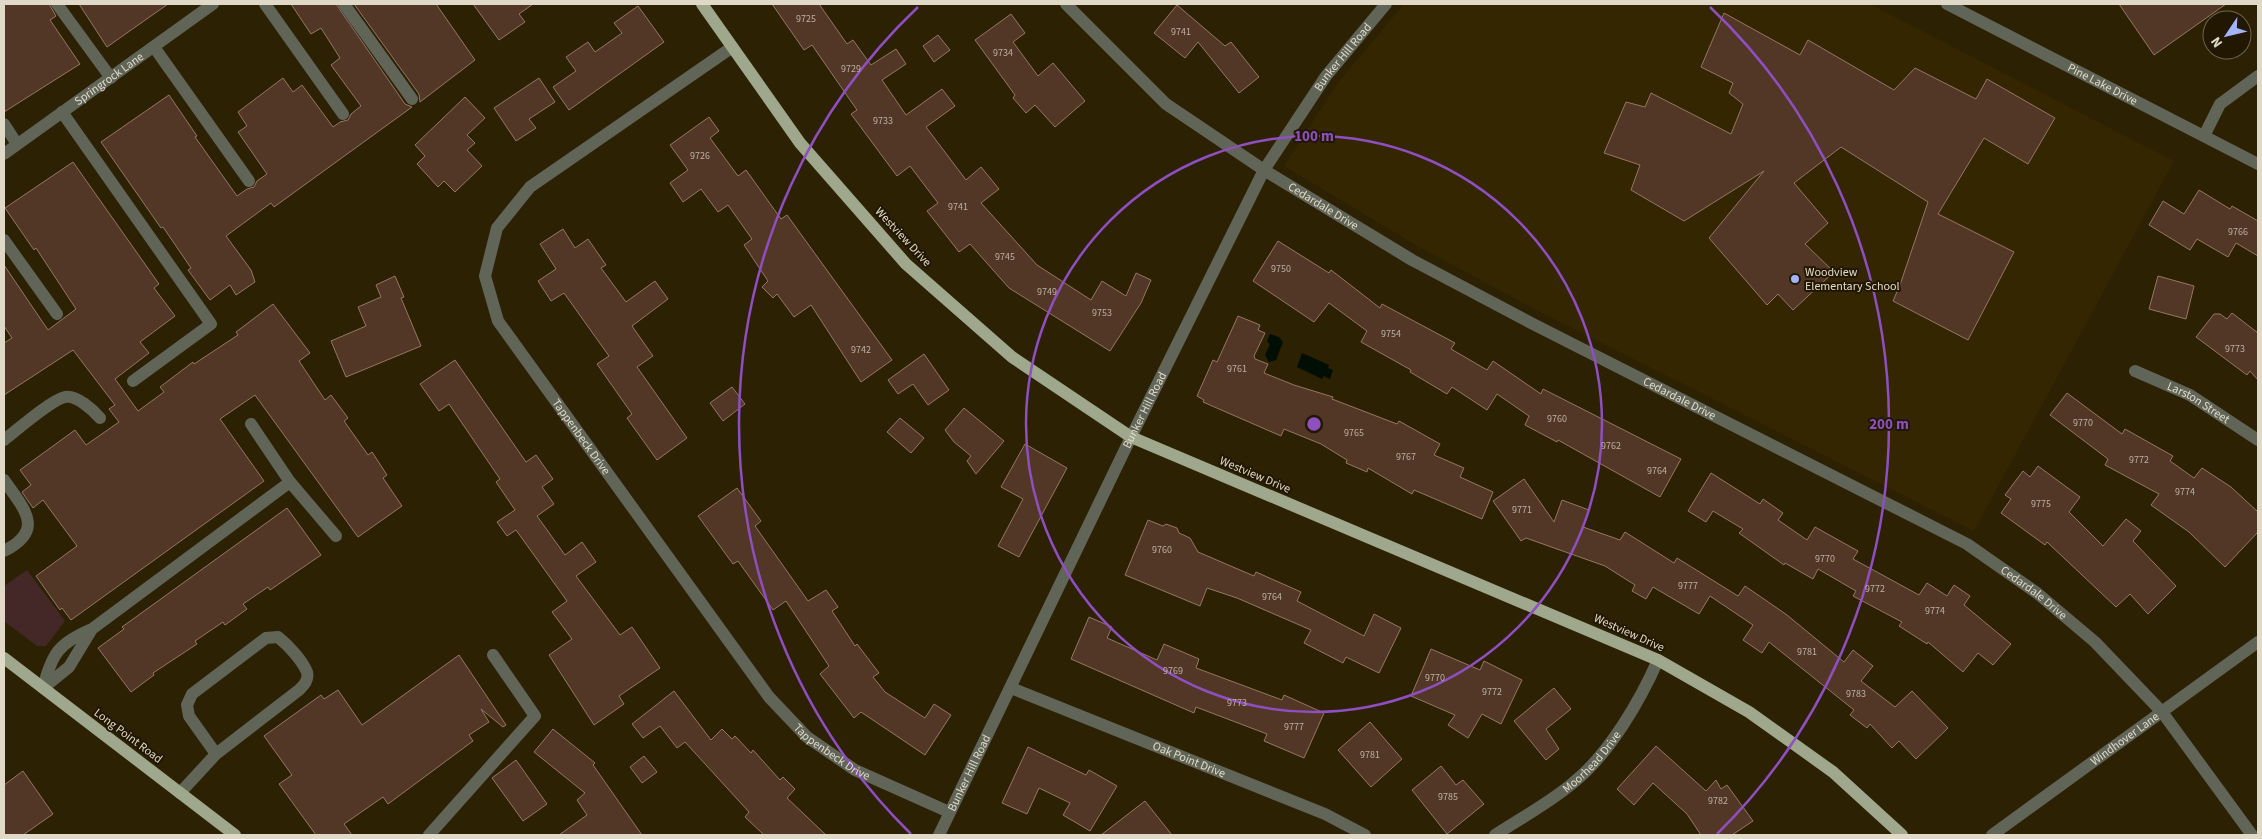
<svg xmlns="http://www.w3.org/2000/svg" width="2262" height="839" viewBox="0 0 2262 839" font-family="'Source Sans 3',sans-serif">
  <rect width="100%" height="100%" fill="#2c2103"/>
  <polygon fill="#342600" points="1404,4 1870,4 2174,161 1974,531 1540,312 1419,247 1284,166 1337,84"/>
  <polygon fill="#442727" points="27,570 65,621 46,646 37,646 4,621 4,586"/>
  <g fill="#000e04">
    <polygon points="1270,334 1279,337 1283,342 1276,360 1269,362 1265,355 1270,344 1267,342"/>
    <polygon points="1302,353 1329,365 1328,368 1333,370 1330,379 1324,376 1322,379 1297,367"/>
  </g>
  <g fill="#523726" stroke="#957764">
    <polygon points="4,4 49,4 56,16 50,20 80,64 4,112"/>
    <polygon points="79,4 168,4 107,47"/>
    <polygon points="291,4 336,4 405,104 412,107 274,207 271,203 226,236 251,270 255,282 236,295 230,285 210,300 188,270 191,268 163,227 161,228 101,142 169,95 197,136 195,137 237,196 247,189 254,187 257,181 267,174 238,132 247,126 238,112 283,78 293,92 302,85 333,127 340,122 348,120 351,114 361,106 331,65 340,58 321,28 311,34"/>
    <polygon points="354,4 436,4 475,60 420,102 419,94"/>
    <polygon points="473,4 533,4 519,14 525,22 499,40"/>
    <polygon points="772,4 819,4 847,44 853,40 871,65 896,49 906,64 882,80 906,115 942,89 955,106 926,127 966,180 981,167 999,189 981,203 1037,265 1091,300 1102,281 1126,296 1136,273 1151,280 1141,303 1110,351 1009,288 970,244 959,252 927,211 938,203 910,166 897,176 851,114 857,110 812,45 804,50"/>
    <polygon points="2119,4 2226,4 2154,55"/>
    <polygon points="1177,5 1225,46 1231,42 1259,77 1239,93 1198,42 1185,58 1154,33"/>
    <polygon points="638,6 664,42 569,110 553,87 576,71 566,57 588,42 595,52 622,33 614,23"/>
    <polygon points="1724,13 1800,55 1808,40 1894,90 1915,68 1976,99 1987,79 2055,118 2028,164 1984,138 1938,214 2014,252 1968,340 1893,301 1900,285 1928,202 1841,147 1794,183 1828,223 1805,244 1834,272 1793,310 1778,294 1767,305 1709,238 1764,171 1684,221 1631,190 1640,165 1604,153 1626,102 1645,107 1651,93 1731,134 1743,104 1729,93 1733,83 1701,67"/>
    <polygon points="1011,14 1025,33 1013,42 1038,76 1053,63 1085,101 1055,127 1035,105 1026,113 1013,98 1015,95 975,40"/>
    <polygon points="938,35 950,50 934,62 923,46"/>
    <polygon points="539,78 555,102 529,119 536,128 516,141 494,108"/>
    <polygon points="465,97 485,118 467,135 475,143 467,150 482,166 455,192 444,181 438,187 417,164 425,156 415,145"/>
    <polygon points="709,117 719,131 710,138 738,176 746,170 781,219 787,215 892,360 861,382 811,305 794,317 777,294 773,298 762,287 768,281 744,245 752,239 728,205 718,212 701,189 683,202 670,183 688,170 670,145"/>
    <polygon points="73,162 159,284 154,288 175,316 140,342 149,353 115,379 138,411 164,392 160,387 193,362 194,364 238,335 236,332 273,304 310,353 299,361 325,400 331,395 348,418 344,421 368,455 372,452 387,475 383,478 402,506 358,537 255,395 220,419 264,481 71,620 62,608 60,610 36,576 77,546 43,500 33,508 22,492 31,485 20,470 75,430 86,445 119,422 109,409 115,405 73,350 4,395 4,343 12,338 4,326 4,265 48,330 76,309 36,248 34,250 5,208"/>
    <polygon points="2199,190 2230,209 2232,206 2258,221 2258,256 2236,243 2228,257 2197,239 2190,250 2149,225 2163,201 2184,214"/>
    <polygon points="563,229 575,248 588,239 606,265 601,268 626,302 655,281 668,299 632,326 653,356 637,367 687,438 657,460 627,418 632,414 597,364 609,356 564,293 551,301 538,281 556,269 540,244"/>
    <polygon points="1278,241 1329,273 1331,270 1380,308 1382,304 1455,343 1451,349 1487,370 1493,361 1541,394 1543,389 1681,459 1660,497 1558,440 1557,442 1525,425 1529,416 1497,394 1487,410 1452,387 1447,394 1410,372 1411,370 1361,342 1367,331 1329,303 1314,322 1253,281"/>
    <polygon points="395,276 404,297 401,298 421,346 346,377 331,341 366,326 358,307 381,297 376,285"/>
    <polygon points="2158,276 2194,286 2186,319 2149,309"/>
    <polygon points="2232,313 2258,333 2258,380 2250,371 2247,375 2196,337 2214,314 2220,314 2227,319"/>
    <polygon points="1238,316 1260,325 1258,330 1265,333 1254,356 1255,359 1268,364 1264,373 1294,385 1333,397 1332,399 1397,424 1399,421 1440,444 1434,455 1464,468 1460,477 1493,492 1482,519 1414,490 1412,494 1368,468 1367,472 1346,463 1347,460 1321,444 1284,429 1281,436 1203,402 1204,400 1197,396 1213,360 1217,362"/>
    <polygon points="924,354 949,390 928,405 913,384 898,394 888,380"/>
    <polygon points="455,360 526,462 536,455 553,479 542,487 554,504 537,516 565,555 582,542 596,562 576,576 620,635 632,627 660,668 619,696 624,704 594,725 549,655 572,639 552,612 567,601 516,530 507,536 497,522 515,510 496,482 500,479 449,404 439,411 420,384"/>
    <polygon points="732,387 745,404 723,421 710,403"/>
    <polygon points="2067,393 2122,434 2125,429 2173,456 2170,461 2194,478 2202,468 2231,487 2258,512 2258,532 2225,567 2189,532 2151,505 2159,494 2105,465 2108,459 2050,415"/>
    <polygon points="964,408 1004,441 976,474 967,461 971,456 954,442 945,430"/>
    <polygon points="900,418 924,438 911,453 887,432"/>
    <polygon points="1025,444 1067,468 1019,557 998,546 1023,499 1001,487"/>
    <polygon points="2038,466 2080,497 2069,512 2103,546 2126,519 2141,531 2133,541 2176,586 2148,614 2130,594 2116,607 2047,542 2045,545 2001,513 2011,499 2005,495 2023,471 2030,477"/>
    <polygon points="1711,473 1760,504 1763,499 1783,513 1778,520 1807,540 1815,527 1858,551 1853,559 1919,595 1927,583 1947,596 1954,585 1970,596 1964,605 2011,644 1993,665 1978,653 1963,672 1928,642 1927,644 1899,626 1902,622 1853,596 1856,591 1818,569 1813,579 1785,563 1784,565 1739,533 1743,529 1713,511 1706,522 1688,511"/>
    <polygon points="1524,479 1554,522 1562,500 1589,510 1583,527 1620,540 1625,532 1674,563 1677,558 1738,596 1745,586 1787,615 1844,662 1853,650 1873,666 1861,681 1895,707 1912,691 1948,728 1916,759 1899,741 1892,748 1870,724 1867,728 1850,715 1854,710 1769,642 1762,653 1743,640 1753,625 1710,596 1699,614 1653,587 1646,599 1632,591 1635,585 1605,566 1526,538 1521,541 1493,501"/>
    <polygon points="737,488 761,521 755,526 808,601 826,590 838,607 832,611 855,646 857,644 879,673 873,677 885,692 925,718 934,704 951,715 925,755 861,712 854,718 820,674 829,666 786,601 773,610 738,561 733,564 698,516"/>
    <polygon points="287,508 321,555 270,590 268,587 243,604 247,609 225,625 223,622 195,641 197,644 153,673 154,675 131,692 98,648 124,629 122,627"/>
    <polygon points="1148,520 1163,526 1166,524 1177,528 1179,533 1190,538 1198,552 1254,576 1256,572 1301,592 1297,601 1364,636 1374,614 1401,628 1379,673 1346,657 1343,663 1304,643 1311,630 1237,598 1207,588 1200,606 1125,575"/>
    <polygon points="1089,617 1112,627 1107,638 1157,660 1164,644 1199,659 1196,668 1282,700 1284,695 1324,713 1304,758 1264,741 1267,734 1196,707 1194,713 1071,659"/>
    <polygon points="1431,649 1480,670 1484,661 1522,680 1501,724 1482,714 1468,738 1448,725 1455,715 1411,696"/>
    <polygon points="459,655 506,725 503,727 481,709 489,722 469,735 473,741 388,804 383,797 344,824 352,835 316,835 279,784 292,775 264,736 321,695 324,699 338,690 362,725"/>
    <polygon points="1554,688 1571,709 1546,729 1559,749 1546,760 1514,721"/>
    <polygon points="674,691 711,740 722,729 732,739 735,736 751,753 753,750 780,780 783,777 795,789 787,798 826,835 764,835 745,817 749,812 685,742 677,748 660,726 643,738 632,724"/>
    <polygon points="1370,722 1402,759 1371,787 1338,750"/>
    <polygon points="553,729 595,763 593,765 642,835 559,835 587,815 577,800 585,793 534,752"/>
    <polygon points="1656,746 1706,791 1716,780 1721,789 1727,785 1753,821 1732,835 1701,835 1687,814 1653,783 1634,805 1617,789"/>
    <polygon points="1028,747 1086,775 1089,770 1117,786 1090,831 1063,815 1070,803 1039,788 1027,814 1002,803"/>
    <polygon points="644,756 657,772 642,783 630,767"/>
    <polygon points="516,760 547,804 523,821 492,778"/>
    <polygon points="1441,766 1456,785 1463,780 1484,804 1447,834 1412,790"/>
    <polygon points="23,771 53,814 23,835 4,835 4,785"/>
    <polygon points="1145,801 1172,835 1101,835"/>
  </g>
  <g fill="none" stroke-linecap="round" stroke-linejoin="round">
    <g stroke="#606558" stroke-width="12">
      <polyline points="57,4 111,78"/>
      <polyline points="265,4 343,114"/>
      <polyline points="344,4 412,99"/>
      <path id="s1" d="M1066,4l100,100 98,66 148,90 121,64 434,220 70,49 58,49 67,70 90,123"/>
      <path id="s2" d="M1947,4l311,160"/>
      <polyline points="154,47 249,181"/>
      <path id="s3" d="M731,48l-201,139 -33,41 -12,48 13,45 271,376 38,40 48,33 94,42"/>
      <polyline points="62,112 211,324 133,381"/>
      <polyline points="4,124 17,144"/>
      <polyline points="2204,136 2220,104 2258,76"/>
      <path id="s4" d="M4,154l209,-150"/>
      <polyline points="4,240 57,314"/>
      <path id="s5" d="M2135,371l55,24 68,45"/>
      <polyline points="251,424 290,482 336,536"/>
      <path d="M4,440c13,-10 47,-40 61,-43 12,-2 28,13 35,21"/>
      <path d="M4,480c20,29 42,50 0,71"/>
      <path d="M92,629l-23,38 -26,21c9,-35 16,-45 49,-59l198,-147"/>
      <path id="s6" d="M1011,688l314,126 40,21"/>
      <path d="M180,793l36,-39 83,-64c5,-5 10,-10 8,-18 -5,-12 -19,-27 -29,-35l-12,1 -74,56 -5,11 2,11 27,38"/>
      <polyline points="429,835 535,716 493,655"/>
      <path id="s7" d="M939,835l192,-398 133,-267 62,-94 60,-72"/>
      <path id="s8" d="M1495,835c26,-17 56,-33 79,-53 35,-28 66,-81 84,-122"/>
      <path id="s9" d="M1992,835l266,-193"/>
    </g>
    <g stroke="#9fa88c" stroke-width="12">
      <polyline points="702,4 800,143 906,264 1012,357 1131,437 1658,660 1749,712 1833,772 1902,835"/>
      <polyline points="4,658 235,835"/>
    </g>
  </g>
  <g fill="none" stroke="#8f4fc1" stroke-width="2.5">
    <circle cx="1314" cy="424" r="288"/>
    <path d="M911 834A575 575 0 0 1 918 7M1710 7A575 575 0 0 1 1717 834"/>
  </g>
  <circle fill="#a2b2fd" stroke="#221700" stroke-width="2" cx="1795" cy="279" r="5"/>
  <g text-anchor="middle" dominant-baseline="central" stroke-width="4" stroke-linejoin="round" paint-order="stroke">
    <g font-size="10" fill="#bcb0a0">
      <text x="806" y="19">9725</text>
      <text x="1181" y="32">9741</text>
      <text x="1003" y="53">9734</text>
      <text x="851" y="69">9729</text>
      <text x="883" y="121">9733</text>
      <text x="700" y="156">9726</text>
      <text x="958" y="207">9741</text>
      <text x="2238" y="232">9766</text>
      <text x="1005" y="257">9745</text>
      <text x="1281" y="269">9750</text>
      <text x="1047" y="292">9749</text>
      <text x="1102" y="313">9753</text>
      <text x="1391" y="334">9754</text>
      <text x="2235" y="349">9773</text>
      <text x="861" y="350">9742</text>
      <text x="1237" y="369">9761</text>
      <text x="1557" y="419">9760</text>
      <text x="2083" y="423">9770</text>
      <text x="1354" y="433">9765</text>
      <text x="1611" y="446">9762</text>
      <text x="1406" y="457">9767</text>
      <text x="2139" y="460">9772</text>
      <text x="1657" y="471">9764</text>
      <text x="2185" y="492">9774</text>
      <text x="2041" y="504">9775</text>
      <text x="1522" y="510">9771</text>
      <text x="1162" y="550">9760</text>
      <text x="1825" y="559">9770</text>
      <text x="1688" y="586">9777</text>
      <text x="1875" y="589">9772</text>
      <text x="1272" y="597">9764</text>
      <text x="1935" y="611">9774</text>
      <text x="1807" y="652">9781</text>
      <text x="1173" y="671">9769</text>
      <text x="1435" y="678">9770</text>
      <text x="1492" y="692">9772</text>
      <text x="1856" y="694">9783</text>
      <text x="1237" y="703">9773</text>
      <text x="1294" y="727">9777</text>
      <text x="1370" y="755">9781</text>
      <text x="1448" y="797">9785</text>
      <text x="1718" y="801">9782</text>
    </g>
    <g font-size="12" fill="#e0d9c8" stroke="#221700">
      <text stroke="none"><textPath href="#s7" startOffset="878">Bunker Hill Road</textPath></text>
      <text stroke="none"><textPath href="#s4" startOffset="129">Springrock Lane</textPath></text>
      <text stroke="none"><textPath href="#s2" startOffset="175">Pine Lake Drive</textPath></text>
      <text stroke="none"><textPath href="#s1" startOffset="329">Cedardale Drive</textPath></text>
      <text transform="translate(903 237) rotate(47)">Westview Drive</text>
      <text stroke="none"><textPath href="#s1" startOffset="734">Cedardale Drive</textPath></text>
      <text stroke="none"><textPath href="#s5" startOffset="71">Larston Street</textPath></text>
      <text stroke="none"><textPath href="#s7" startOffset="472">Bunker Hill Road</textPath></text>
      <text stroke="none"><textPath href="#s3" startOffset="536">Tappenbeck Drive</textPath></text>
      <text transform="translate(1255 475) rotate(23)">Westview Drive</text>
      <text stroke="none"><textPath href="#s1" startOffset="1139">Cedardale Drive</textPath></text>
      <text transform="translate(1629 633) rotate(24)">Westview Drive</text>
      <text transform="translate(128 736) rotate(37)">Long Point Road</text>
      <text stroke="none"><textPath href="#s9" startOffset="164">Windhover Lane</textPath></text>
      <text stroke="none"><textPath href="#s3" startOffset="941">Tappenbeck Drive</textPath></text>
      <text stroke="none"><textPath href="#s6" startOffset="192">Oak Point Drive</textPath></text>
      <text stroke="none"><textPath href="#s8" startOffset="122">Moorhead Drive</textPath></text>
      <text stroke="none"><textPath href="#s7" startOffset="69">Bunker Hill Road</textPath></text>
    </g>
    <g font-size="12" fill="#e0d9c8" stroke="#221700" text-anchor="start">
      <text x="1805" y="272">Woodview<tspan x="1805" dy="14">Elementary School</tspan></text>
    </g>
  </g>
  <circle cx="1314" cy="424" r="8" fill="#8f4fc1" stroke="#221700" stroke-width="2.5"/>
  <g font-size="15" text-anchor="middle" font-weight="bold" fill="#8f4fc1" stroke="#221700" stroke-width="4" stroke-linejoin="round" paint-order="stroke">
    <text x="1314" y="141">100 m</text>
    <text x="1889" y="429">200 m</text>
  </g>
  <rect width="2262" height="839" fill="none" stroke="#e0d9c8" stroke-width="10"/>
  <g transform="translate(2227 35) rotate(235)"><circle r="24" fill="#221700" stroke="#6e6550"/>
  <path d="M0-4L9 19L0 12L-9 19Z" fill="#a2b2fd"/>
  <text y="-8" font-size="14" font-weight="bold" text-anchor="middle" fill="#e0d9c8">N</text>
  </g>
</svg>
